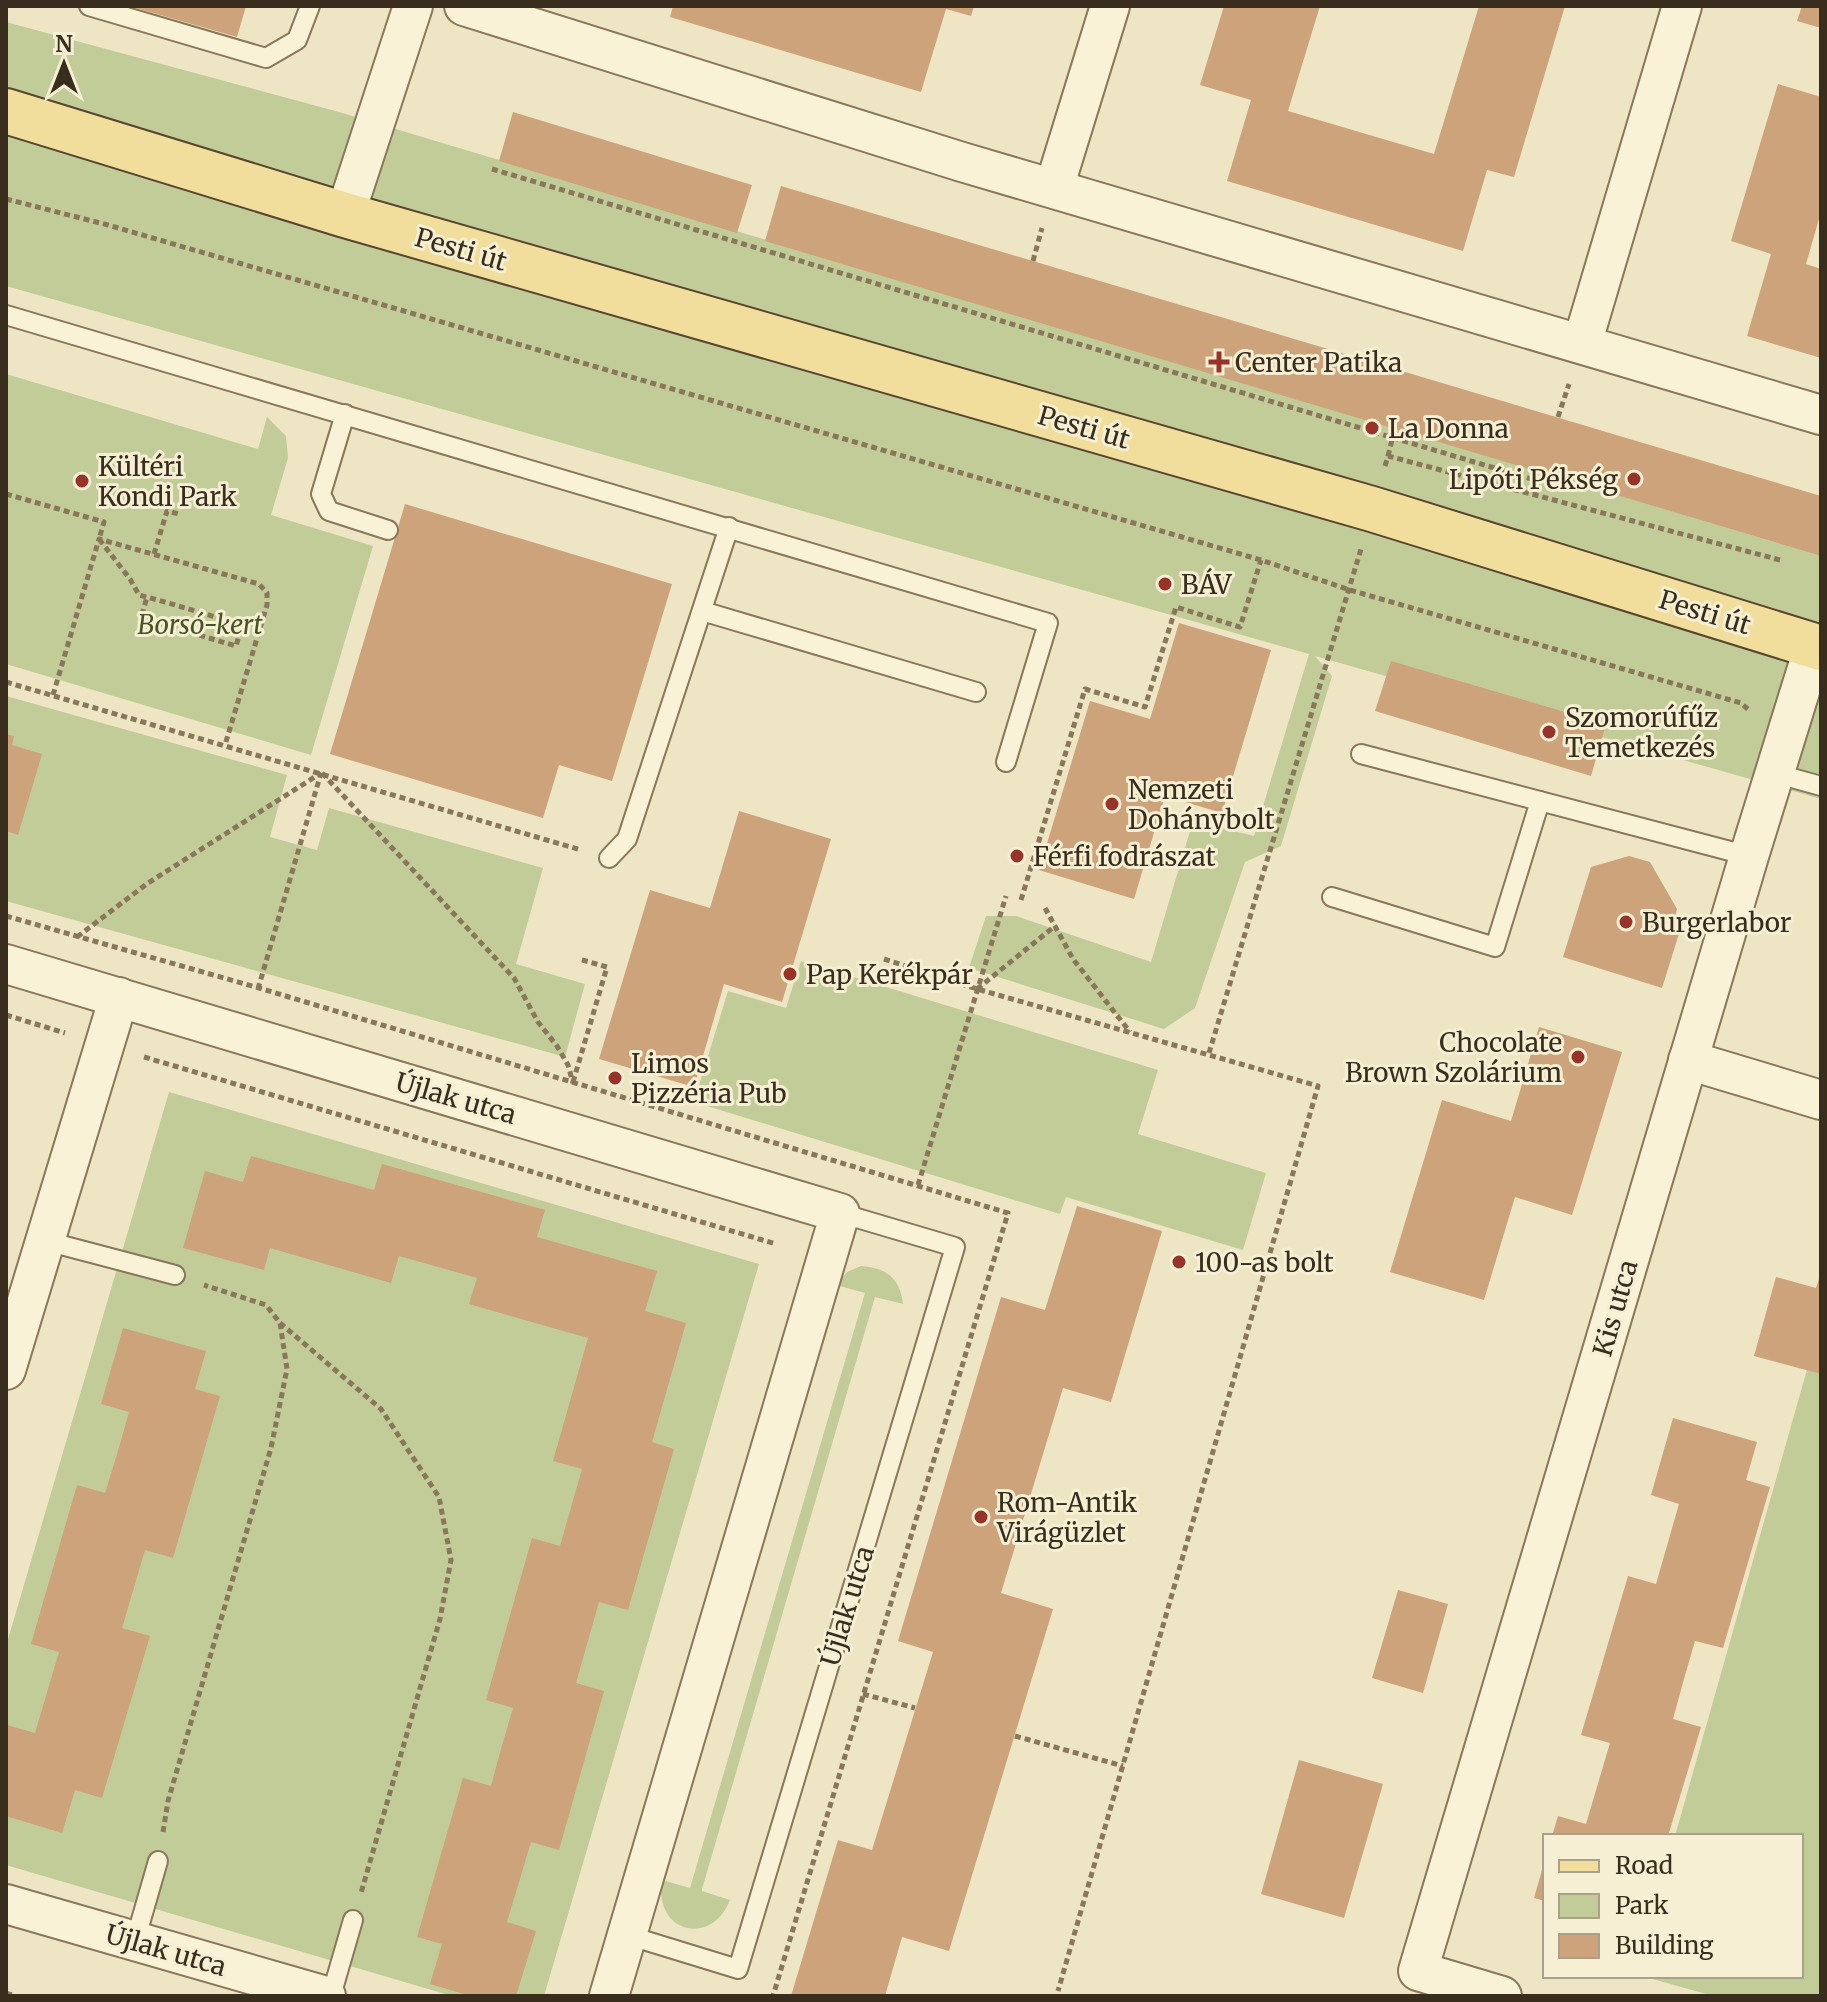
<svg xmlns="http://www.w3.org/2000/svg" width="1827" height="2002" viewBox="0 0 1827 2002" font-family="Merriweather,serif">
  <rect width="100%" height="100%" fill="#eee5c4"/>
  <g fill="#c2cc98">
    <polygon points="6,22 339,112 1821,556 1821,799 1315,656 1332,676 1281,846 1245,862 1195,1008 1164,1029 969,968 986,916 1016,916 1151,962 1193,821 1254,836 1309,654 6,286"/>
    <polygon points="6,374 258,449 267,417 286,436 288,458 271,515 373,546 311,755 6,664"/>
    <polygon points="6,696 287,775 270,837 317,850 329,808 543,868 516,964 585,984 565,1057 6,901"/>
    <polygon points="801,961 1158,1070 1138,1134 1266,1173 1243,1250 1066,1197 1060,1214 694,1102 728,991 786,1008"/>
    <polygon points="169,1092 759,1264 544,1996 452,1996 6,1865 6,1646"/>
    <path d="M861,1266c26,2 39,12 42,38l-28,-7 -173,592v2l28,9c-19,48 -77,32 -68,-20l28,8 175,-595 -29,-8 11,-13z"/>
    <polygon points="1808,1366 1821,1370 1821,1996 1713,1996 1642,1976 1801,1976 1801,1836 1675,1836"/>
  </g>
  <g fill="#cca37a">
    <polygon points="129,6 246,6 237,37"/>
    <polygon points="673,6 974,6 971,16 946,9 921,92 670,17"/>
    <polygon points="1224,6 1320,6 1288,111 1434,154 1479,6 1565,6 1514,177 1487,170 1463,251 1227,181 1251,100 1200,85"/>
    <polygon points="1802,6 1821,6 1821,28 1797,21"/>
    <polygon points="1778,84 1821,97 1821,212 1806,264 1821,269 1821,358 1747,336 1771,254 1731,241"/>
    <polygon points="513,112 752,185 737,233 499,161"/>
    <polygon points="781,186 1821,496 1821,556 765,241"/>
    <polygon points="405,504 672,584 612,781 559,765 543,818 330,754"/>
    <polygon points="1179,623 1271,650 1222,813 1165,796 1134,899 1039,870 1090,701 1150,719"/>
    <polygon points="1391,661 1606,724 1591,776 1375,711"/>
    <polygon points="6,734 14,736 12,745 42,754 18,835 6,831"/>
    <polygon points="739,811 831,839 782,1002 724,984 694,1087 599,1059 650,890 710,908"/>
    <polygon points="1629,856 1650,862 1677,909 1674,921 1682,924 1662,988 1563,957 1591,867"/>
    <polygon points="1539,1027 1622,1052 1572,1215 1515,1197 1484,1300 1390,1272 1442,1100 1511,1121"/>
    <polygon points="251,1156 374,1190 382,1164 545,1210 537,1237 657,1271 645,1311 686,1323 652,1442 674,1449 628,1610 599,1602 576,1683 604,1691 559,1850 531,1842 507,1922 536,1931 516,1996 471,1996 430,1984 442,1944 417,1937 463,1778 491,1786 501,1749 513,1708 486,1700 532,1538 560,1546 582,1469 553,1461 588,1338 469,1304 477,1278 399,1256 391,1283 270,1248 264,1270 183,1248 205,1171 243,1182"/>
    <polygon points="1077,1206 1162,1231 1111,1402 1063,1388 1001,1593 1053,1609 949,1951 902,1937 885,1996 791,1996 838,1840 872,1850 933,1652 898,1641 1001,1297 1045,1310"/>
    <polygon points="1821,1273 1821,1374 1754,1356 1776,1277 1816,1288"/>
    <polygon points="123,1328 206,1351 195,1389 220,1396 173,1558 145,1550 122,1628 150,1636 102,1798 75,1790 62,1833 6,1816 6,1729 7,1725 35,1733 59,1652 31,1644 77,1485 105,1493 118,1451 129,1412 101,1404"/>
    <polygon points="1673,1418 1757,1442 1746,1480 1770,1487 1723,1648 1695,1641 1684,1679 1673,1719 1701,1727 1668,1836 1552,1836 1558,1816 1586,1824 1610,1743 1581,1735 1628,1576 1656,1584 1679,1504 1651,1495"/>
    <polygon points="1398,1590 1448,1604 1423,1693 1372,1678"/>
    <polygon points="1299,1760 1383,1784 1344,1918 1261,1894"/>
    <polygon points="1544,1863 1545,1863 1545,1901 1534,1898"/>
  </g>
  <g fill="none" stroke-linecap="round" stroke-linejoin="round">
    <g stroke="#89775a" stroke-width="22">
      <g id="service">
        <polyline points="89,6 266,58 297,40 310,6"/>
        <polyline points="6,315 1048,623 1006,762"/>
        <polyline points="345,414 321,494 329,511 388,530"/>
        <polyline points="702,611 976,692"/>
        <polyline points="1361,754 1749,856"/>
        <polyline points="1774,773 1821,786"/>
        <polyline points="609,858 627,839 729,527"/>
        <polyline points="1332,897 1495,947 1540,801"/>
        <polyline points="46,1241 175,1275"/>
        <polyline points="627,1935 738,1969 955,1247 840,1213"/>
        <polyline points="135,1941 158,1861"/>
        <polyline points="331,1996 353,1920"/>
      </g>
    </g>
    <g stroke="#89775a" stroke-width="42">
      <g id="minor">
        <polyline points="464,6 962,162 1821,415"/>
        <polyline points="1054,188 1110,6"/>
        <polyline points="345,215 413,6"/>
        <polyline points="1582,344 1682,6"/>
        <polyline points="6,964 840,1213 609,1996"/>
        <polyline points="1688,1060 1821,1100"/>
        <polyline points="6,1370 119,997"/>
        <polyline points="6,1904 326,1996"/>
        <polyline points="1502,1996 1418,1971 1749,856 1814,646"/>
      </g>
    </g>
    <g stroke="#57452e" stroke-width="48">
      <polyline id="primary" points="6,111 345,215 1372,509 1821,648"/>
    </g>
    <g stroke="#89775a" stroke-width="5" stroke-dasharray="6 4" stroke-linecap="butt">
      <polyline points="492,169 1538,481"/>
      <polyline points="6,199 108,225 1261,560 1350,590 1741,703 1750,711"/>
      <polyline points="1033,261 1042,228"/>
      <polyline points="1558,417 1569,384"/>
      <polyline points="1388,456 1393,436"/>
      <polyline points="1385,466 1388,456 1780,560"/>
      <polyline points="1534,493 1541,473"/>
      <path d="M6,494l98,28 -5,17 31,40 9,16c35,9 69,20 103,30l-6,21 -95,-28 6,-21"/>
      <polyline points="154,554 167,511 179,514"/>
      <polyline points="6,682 581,850"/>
      <polyline points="53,695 99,539 259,584 267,593 267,605 225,745"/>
      <polyline points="322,773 514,978 538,1022 557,1046 568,1065 573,1083"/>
      <polyline points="1021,900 1085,689 1145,707 1176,607 1240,627 1261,560"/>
      <polyline points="1045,908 1073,959 1130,1032"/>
      <polyline points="6,916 259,988 1008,1213 773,1996"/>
      <polyline points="77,937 148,883 321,773"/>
      <polyline points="884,959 977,989 1318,1086 1058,1991"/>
      <polyline points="258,989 321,773"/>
      <polyline points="977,989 1055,926"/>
      <polyline points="6,1015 65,1033"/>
      <polyline points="1209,1053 1361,549"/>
      <polyline points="144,1057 776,1244"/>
      <polyline points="573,1082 607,967 579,959"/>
      <polyline points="918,1185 1006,896"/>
      <polyline points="280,1323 381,1409 439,1497 451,1560 440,1619 361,1893"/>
      <polyline points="863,1694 915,1708"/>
      <polyline points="1015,1736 1123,1766"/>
      <polyline points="163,1832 168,1801 271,1448 287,1369 280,1323 266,1305 204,1285"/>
      <polyline points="6,1993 15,1996"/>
    </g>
    <use href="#service" stroke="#f9f2d7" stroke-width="18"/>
    <use href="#minor" stroke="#f9f2d7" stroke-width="38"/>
    <use href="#primary" stroke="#f1de9c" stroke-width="44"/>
  </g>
  <g fill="#98332a" stroke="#f6efd3" stroke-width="3">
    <path d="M1215 350h8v8h8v8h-8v8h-8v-8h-8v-8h8z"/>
    <circle cx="1372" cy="428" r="8"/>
    <circle cx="1634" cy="479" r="8"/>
    <circle cx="82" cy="481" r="8"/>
    <circle cx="1165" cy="584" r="8"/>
    <circle cx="1549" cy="732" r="8"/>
    <circle cx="1112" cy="804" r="8"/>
    <circle cx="1017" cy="856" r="8"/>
    <circle cx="1626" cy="922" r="8"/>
    <circle cx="790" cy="974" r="8"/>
    <circle cx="1578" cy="1057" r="8"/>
    <circle cx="615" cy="1078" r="8"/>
    <circle cx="1179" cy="1262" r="8"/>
    <circle cx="981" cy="1517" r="8"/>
  </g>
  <g text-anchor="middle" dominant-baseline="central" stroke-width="6" stroke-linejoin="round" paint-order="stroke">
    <g font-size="26" fill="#392d1e" stroke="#f6efd3">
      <text transform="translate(461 249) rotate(16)">Pesti út</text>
      <text transform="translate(1084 427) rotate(16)">Pesti út</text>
      <text transform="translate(1705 612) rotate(17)">Pesti út</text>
      <text transform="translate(456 1098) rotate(16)">Újlak utca</text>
      <text transform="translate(1615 1308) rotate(-74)">Kis utca</text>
      <text transform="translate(847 1606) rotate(-73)">Újlak utca</text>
      <text transform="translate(166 1950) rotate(16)">Újlak utca</text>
    </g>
    <g font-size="26" fill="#392d1e" stroke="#f6efd3" text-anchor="start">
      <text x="1235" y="362">Center Patika</text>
      <text x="1388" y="428">La Donna</text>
      <text x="98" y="466">Kültéri<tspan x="98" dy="30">Kondi Park</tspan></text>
      <text x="1618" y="479" text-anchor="end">Lipóti Pékség</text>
      <text x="1181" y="584">BÁV</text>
      <text x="1565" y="717">Szomorúfűz<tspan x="1565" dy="30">Temetkezés</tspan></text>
      <text x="1128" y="789">Nemzeti<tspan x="1128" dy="30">Dohánybolt</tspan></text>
      <text x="1033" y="856">Férfi fodrászat</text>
      <text x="1642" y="922">Burgerlabor</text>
      <text x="806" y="974">Pap Kerékpár</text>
      <text x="1562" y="1042" text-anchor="end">Chocolate<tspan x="1562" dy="30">Brown Szolárium</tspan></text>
      <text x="631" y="1063">Limos<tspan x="631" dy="30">Pizzéria Pub</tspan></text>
      <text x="1195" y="1262">100-as bolt</text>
      <text x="997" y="1502">Rom-Antik<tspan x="997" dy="30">Virágüzlet</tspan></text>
    </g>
    <g font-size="26" font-style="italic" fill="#455525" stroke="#f6efd3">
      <text x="200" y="624">Borsó-kert</text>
    </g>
  </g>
  <rect width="1827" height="2002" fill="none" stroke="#392d1e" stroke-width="16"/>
  <rect x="1543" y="1834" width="260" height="144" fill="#f6efd3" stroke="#aaa18b" stroke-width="2"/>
  <rect x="1559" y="1860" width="40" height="12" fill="#f1de9c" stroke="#aaa18b" stroke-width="2"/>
  <text x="1615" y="1874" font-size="24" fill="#392d1e">Road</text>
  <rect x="1559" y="1894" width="40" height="24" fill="#c2cc98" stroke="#aaa18b" stroke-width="2"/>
  <text x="1615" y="1914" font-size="24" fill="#392d1e">Park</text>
  <rect x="1559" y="1934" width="40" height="24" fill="#cca37a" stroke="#aaa18b" stroke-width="2"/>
  <text x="1615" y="1954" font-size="24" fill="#392d1e">Building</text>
  <g transform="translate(64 64)" stroke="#f6efd3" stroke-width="6" paint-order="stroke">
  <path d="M0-6L14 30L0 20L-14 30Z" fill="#392d1e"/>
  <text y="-12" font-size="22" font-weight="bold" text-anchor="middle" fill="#392d1e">N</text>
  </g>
</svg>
